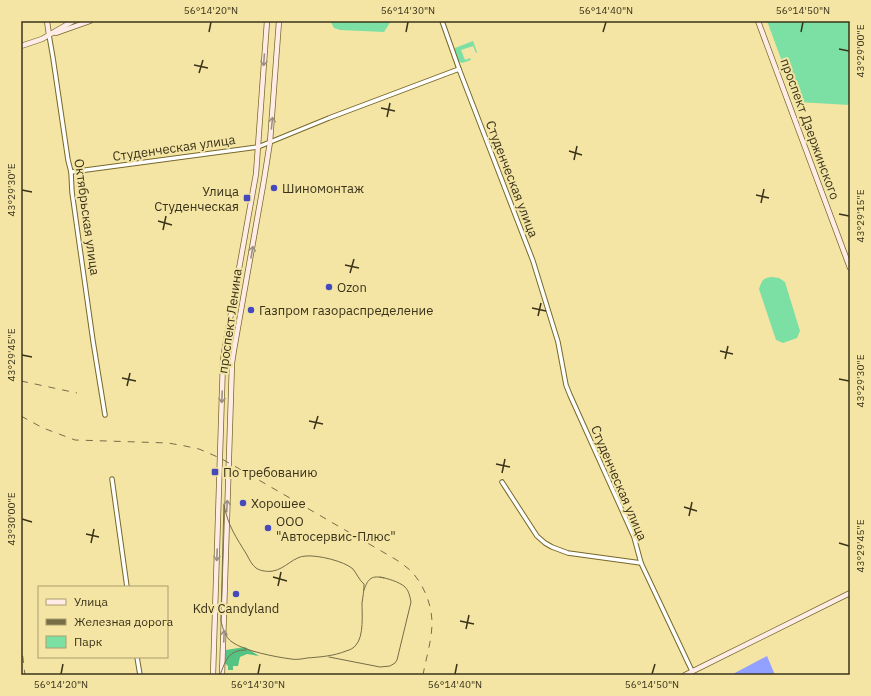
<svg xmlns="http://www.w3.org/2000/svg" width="871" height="696" viewBox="0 0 871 696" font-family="'IBM Plex Sans',sans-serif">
  <rect width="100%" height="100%" fill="#f4e5a5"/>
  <g fill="#7ce0a4">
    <polygon points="330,21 391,21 384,32 340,30 334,28"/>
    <polygon points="767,21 850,21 850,105 797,102"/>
    <polygon points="473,41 477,52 476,53 473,46 461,50 465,60 470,58 471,60 462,63 458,61 454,49 455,48"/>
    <path d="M772,277l7,1 6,4 15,49 -3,7 -14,5 -7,-3 -17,-51c3,-9 4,-11 13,-12z"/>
  </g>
  <polygon fill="#54c384" points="245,647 259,656 247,654 240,657 238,666 233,666 233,670 228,670 228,666 225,663 226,650"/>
  <polygon fill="#92a0ff" points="767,656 775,675 731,675"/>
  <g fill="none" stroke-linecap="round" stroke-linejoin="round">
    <g stroke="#77682b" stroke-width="5.5">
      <g id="street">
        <polyline points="442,21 459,69 533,261 558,342 566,385 570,395 634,537 641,563 692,671"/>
        <polyline points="49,35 53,58 68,160 71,172 72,192 93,341 105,415"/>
        <polyline points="71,172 258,147 329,118 459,69"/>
        <polyline points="112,479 127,587"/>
        <polyline points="502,482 537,536 545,543 552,547 568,553 641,563"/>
        <polyline points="137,657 140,675"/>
      </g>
    </g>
    <g stroke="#77682b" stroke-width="6">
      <g id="secondary">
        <polyline points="47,21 49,35"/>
        <polyline points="758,21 850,268"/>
        <polyline points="56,33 90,21"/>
        <polyline points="21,46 42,39 73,21"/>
        <polyline points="213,675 223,361 225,347 256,174 267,21"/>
        <polyline points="222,675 232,363 234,350 264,180 270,142 279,21"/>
        <polyline points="685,675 850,593"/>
      </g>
    </g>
    <use href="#street" stroke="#fff" stroke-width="3.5"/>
    <use href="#secondary" stroke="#ffece7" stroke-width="4.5"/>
    <g stroke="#776d47" stroke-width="1">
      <path d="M224,505c4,21 12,32 23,50 2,4 5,10 9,13 4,3 12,4 17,3 12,-2 21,-15 33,-15 12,-1 38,5 47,13 4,5 6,11 11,15 0,7 -1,12 -2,19 0,11 2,33 -6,42 -2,3 -6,5 -10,6 -12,5 -26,6 -39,7 -5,1 -11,2 -16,1 -15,-2 -47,-8 -59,-17 -7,-5 -9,-13 -11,-21z"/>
      <path d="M364,590c4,-12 8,-15 20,-12"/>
      <path d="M329,657l51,10 10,-1 5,-3 2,-3 14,-58c-1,-5 -2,-11 -6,-15 -5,-5 -19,-9 -25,-10"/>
      <path d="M220,675c6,-15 8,-25 26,-25"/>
    </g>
    <g stroke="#776d47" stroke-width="1" stroke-dasharray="7 7" stroke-linecap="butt">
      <polyline points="21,381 77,393"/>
      <path d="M21,416l22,12 32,12 32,1 61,2 17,3 14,3 21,9 25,14 150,87c5,3 10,7 15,11 13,13 22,34 22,53 0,17 -6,35 -9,52"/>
      <polyline points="21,642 25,675"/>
    </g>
  </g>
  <defs><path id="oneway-shaft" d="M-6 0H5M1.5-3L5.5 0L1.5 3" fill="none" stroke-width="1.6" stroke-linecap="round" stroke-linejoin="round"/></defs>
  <g stroke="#9c9080">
    <use href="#oneway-shaft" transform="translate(264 60) rotate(94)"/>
    <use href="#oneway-shaft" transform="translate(272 123) rotate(-84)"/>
    <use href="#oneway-shaft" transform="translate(252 252) rotate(-80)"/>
    <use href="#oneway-shaft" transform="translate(222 397) rotate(92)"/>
    <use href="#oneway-shaft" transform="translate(227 506) rotate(-87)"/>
    <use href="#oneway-shaft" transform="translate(217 555) rotate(92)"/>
    <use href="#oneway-shaft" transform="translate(224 636) rotate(-88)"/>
  </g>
  <path fill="none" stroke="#3a331a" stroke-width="1.5" d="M209,32l2,-10M406,32l2,-10M603,32l3,-10M801,32l2,-10M839,49l10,2M194,65l14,3M199,73l4,-13M381,108l14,3M387,117l3,-14M569,151l13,4M574,160l3,-14M22,190l10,2M756,195l13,3M761,203l3,-14M839,214l10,2M158,221l14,4M163,230l3,-14M345,265l14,3M350,273l4,-14M532,308l14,3M538,316l3,-13M720,351l13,3M22,355l10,2M725,359l3,-13M122,378l14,3M839,379l10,2M127,386l3,-13M309,421l14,3M314,429l4,-13M496,464l14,3M502,473l3,-14M684,507l13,4M689,516l3,-14M22,519l10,3M86,534l13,3M91,543l3,-14M839,543l10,3M273,577l14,4M278,586l3,-14M460,621l14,3M466,629l3,-14M61,674l2,-10M258,674l2,-10M455,674l2,-10M652,674l3,-10"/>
  <g fill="#4549be" stroke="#f4e5a5" stroke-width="1.5">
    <circle cx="274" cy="188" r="4"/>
    <rect x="243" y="194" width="8" height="8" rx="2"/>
    <circle cx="329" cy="287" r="4"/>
    <circle cx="251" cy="310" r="4"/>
    <rect x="211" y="468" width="8" height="8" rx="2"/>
    <circle cx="243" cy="503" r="4"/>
    <circle cx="268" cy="528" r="4"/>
    <circle cx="236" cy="594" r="4"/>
  </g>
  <g text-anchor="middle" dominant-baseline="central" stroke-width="4" stroke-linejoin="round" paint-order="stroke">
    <g font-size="13" fill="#3a331a" stroke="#f4e5a5">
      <text transform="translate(810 129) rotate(70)">проспект Дзержинского</text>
      <text transform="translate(174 148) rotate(-8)">Студенческая улица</text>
      <text transform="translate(512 179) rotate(69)">Студенческая улица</text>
      <text transform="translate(87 217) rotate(82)">Октябрьская улица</text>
      <text transform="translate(230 321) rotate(-82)">проспект Ленина</text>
      <text transform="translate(619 483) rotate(67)">Студенческая улица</text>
    </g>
    <g font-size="13" fill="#3a331a" stroke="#f4e5a5" text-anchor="start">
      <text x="282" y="188">Шиномонтаж</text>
      <text x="239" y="191" text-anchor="end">Улица<tspan x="239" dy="15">Студенческая</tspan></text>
      <text x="337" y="287">Ozon</text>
      <text x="259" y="310">Газпром газораспределение</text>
      <text x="223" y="472">По требованию</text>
      <text x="251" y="503">Хорошее</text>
      <text x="276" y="521">ООО<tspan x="276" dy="15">"Автосервис-Плюс"</tspan></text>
      <text x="236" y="608" text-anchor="middle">Kdv Candyland</text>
    </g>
  </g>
  <rect width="871" height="696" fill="none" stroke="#f4e5a5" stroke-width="44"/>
  <rect x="38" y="586" width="130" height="72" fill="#f4e5a5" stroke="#aa9e6d"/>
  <rect x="46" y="599" width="20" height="6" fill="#ffece7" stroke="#aa9e6d"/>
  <text x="74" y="606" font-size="12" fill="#3a331a">Улица</text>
  <rect x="46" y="619" width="20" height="6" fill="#776d47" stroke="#aa9e6d"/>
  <text x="74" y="626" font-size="12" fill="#3a331a">Железная дорога</text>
  <rect x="46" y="636" width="20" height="12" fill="#7ce0a4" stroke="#aa9e6d"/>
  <text x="74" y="646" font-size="12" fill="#3a331a">Парк</text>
  <rect x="22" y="22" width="827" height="652" fill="none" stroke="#3a331a" stroke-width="1.5"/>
  <g font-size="10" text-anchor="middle" fill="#3a331a">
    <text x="211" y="14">56°14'20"N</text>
    <text x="408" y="14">56°14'30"N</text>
    <text x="606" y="14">56°14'40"N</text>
    <text x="803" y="14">56°14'50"N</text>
    <text transform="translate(860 51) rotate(-90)" y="4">43°29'00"E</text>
    <text transform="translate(11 190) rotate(-90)" y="4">43°29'30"E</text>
    <text transform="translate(860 216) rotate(-90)" y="4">43°29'15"E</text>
    <text transform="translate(11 355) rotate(-90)" y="4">43°29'45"E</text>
    <text transform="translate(860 381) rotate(-90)" y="4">43°29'30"E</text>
    <text transform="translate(11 519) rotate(-90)" y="4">43°30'00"E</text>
    <text transform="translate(860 546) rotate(-90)" y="4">43°29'45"E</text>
    <text x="61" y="688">56°14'20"N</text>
    <text x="258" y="688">56°14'30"N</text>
    <text x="455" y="688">56°14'40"N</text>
    <text x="652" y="688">56°14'50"N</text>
  </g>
</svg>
